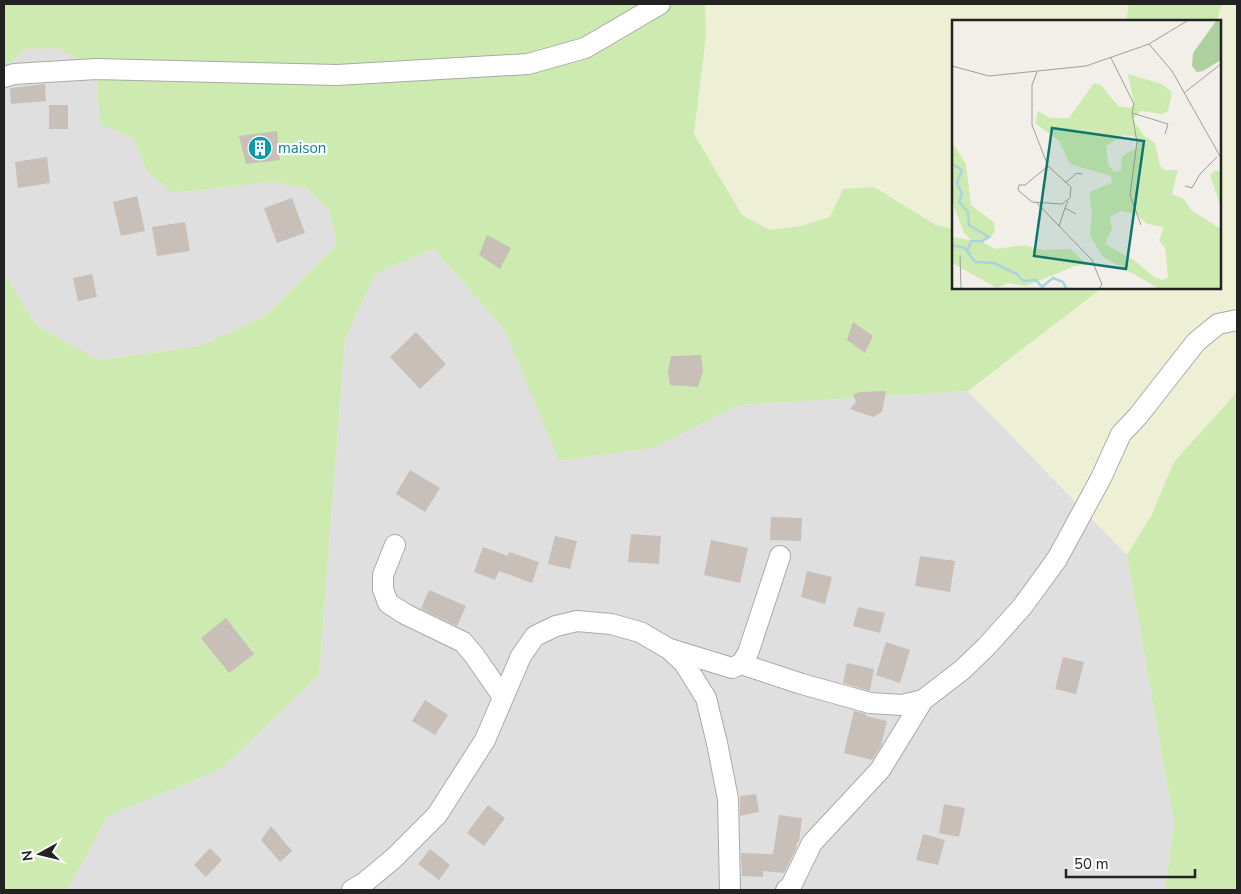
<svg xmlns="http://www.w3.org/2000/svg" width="1241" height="894" viewBox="0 0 1241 894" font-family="'Nunito Sans',sans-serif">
  <rect width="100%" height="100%" fill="#f2efe9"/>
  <g fill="#e0dfdf">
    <polygon points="58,48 96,69 100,124 133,138 146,170 172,193 271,182 306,188 329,210 337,244 266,315 200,346 97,360 36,325 4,273 4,68 26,49"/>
    <polygon points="434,249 504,329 560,461 653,448 740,405 968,391 1127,555 1174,824 1165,890 67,890 108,816 221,769 319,675 345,339 376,273"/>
  </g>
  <g fill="#eef0d5">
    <polygon points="705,4 1129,4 1126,21 954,21 953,229 936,225 874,187 843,189 830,217 801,226 770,230 742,215 694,134 706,36"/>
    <polygon points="1222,4 1237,4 1237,392 1174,462 1151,516 1127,555 968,391 1102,288 1220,288 1220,21 1216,21"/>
  </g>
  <g fill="#cdebb0">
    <polygon points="4,4 705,4 706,36 694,134 742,215 770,230 801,226 830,217 843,189 874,187 936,225 953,229 954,288 1102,288 968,391 740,405 653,448 559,461 504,329 434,249 376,273 345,339 319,675 221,769 108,816 67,890 4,890 4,273 36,325 98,360 200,346 266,315 337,244 329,210 306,188 271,182 172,193 146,170 133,138 100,124 96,69 58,48 26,49 4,68"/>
    <polygon points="1129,4 1222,4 1216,21 1126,21"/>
    <polygon points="1237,392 1237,890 1165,890 1174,824 1127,555 1151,516 1174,462"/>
  </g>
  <g fill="#c7bfb8">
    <polygon points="45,84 46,101 11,104 10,88"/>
    <rect x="49" y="105" width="19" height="24"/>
    <polygon points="277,131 280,160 246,164 239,136"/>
    <polygon points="47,157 50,183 18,188 15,162"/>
    <polygon points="137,196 145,231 121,236 113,202"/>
    <polygon points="292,198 305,233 277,243 264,208"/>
    <polygon points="185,222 190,251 157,256 152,227"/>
    <polygon points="487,235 511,248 500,269 479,255"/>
    <polygon points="92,274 97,297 78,301 73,278"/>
    <polygon points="853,322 873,336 865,353 847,340"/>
    <polygon points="416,332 446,364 420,389 390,357"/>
    <polygon points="701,355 703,371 698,387 670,385 668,372 671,356"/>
    <polygon points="886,391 882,412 873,417 850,409 856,402 853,394 861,392"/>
    <polygon points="410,470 440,488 425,512 396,494"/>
    <polygon points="771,517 802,518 801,541 770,540"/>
    <polygon points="631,534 661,536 659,564 628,562"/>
    <polygon points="555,536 577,541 570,569 548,564"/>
    <polygon points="711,540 748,548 740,583 704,575"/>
    <polygon points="483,547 508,556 509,552 539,562 532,583 499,571 495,580 474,572"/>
    <polygon points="920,556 955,561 950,592 915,586"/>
    <polygon points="807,571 832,577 825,604 801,597"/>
    <polygon points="429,590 466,606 457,626 421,609"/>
    <polygon points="858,607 885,613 880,633 853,626"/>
    <polygon points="226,618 254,654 229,673 201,638"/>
    <polygon points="886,642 910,650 900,683 876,675"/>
    <polygon points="1063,657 1084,662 1076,694 1055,689"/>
    <polygon points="847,663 874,669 870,691 843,683"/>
    <polygon points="425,700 448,715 435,735 412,721"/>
    <polygon points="854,711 866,714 866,716 887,721 881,746 872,760 844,753"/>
    <polygon points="756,794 759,812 740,816 740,796"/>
    <polygon points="944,804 965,808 959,837 939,833"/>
    <polygon points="488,805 505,818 484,846 467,833"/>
    <polygon points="779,815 802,818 799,842 797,842 796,849 784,873 763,871 763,877 742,876 741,853 773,854"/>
    <polygon points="271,826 292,851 280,862 261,840"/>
    <polygon points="923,834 945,840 938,865 916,860"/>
    <polygon points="210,848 222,860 206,877 194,865"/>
    <polygon points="430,849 450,865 439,880 418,864"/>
  </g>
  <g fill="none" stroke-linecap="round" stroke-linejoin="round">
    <g stroke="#a9a9a9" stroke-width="22">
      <g id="minor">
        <polyline points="4,77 14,74 96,69 337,75 528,64 585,48 660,4"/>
        <polyline points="395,545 383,575 383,589 388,603 405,614 463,642 474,655 503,697"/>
        <polyline points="670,649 732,668 741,664 748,653 780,556"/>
        <polyline points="741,664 802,684 870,703 902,705 923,700 962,670 986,647 1022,607 1057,559 1101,478 1121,434 1138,416 1196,342 1218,324 1237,320"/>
        <polyline points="352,890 364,883 394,858 437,815 485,740 521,656 535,636 556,626 577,621 611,624 640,632 669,649 684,663 706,698 717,743 728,799 730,890"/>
        <polyline points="786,890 791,886 812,843 880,770 923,700"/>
      </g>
    </g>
    <use href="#minor" stroke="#fff" stroke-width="20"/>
  </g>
  <defs>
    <g id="building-disc" transform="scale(1.25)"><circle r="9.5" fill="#0f9aa8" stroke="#fff"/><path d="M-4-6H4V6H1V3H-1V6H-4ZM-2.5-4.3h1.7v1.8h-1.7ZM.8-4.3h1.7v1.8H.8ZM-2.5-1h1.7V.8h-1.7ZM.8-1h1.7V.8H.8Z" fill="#fff"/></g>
  </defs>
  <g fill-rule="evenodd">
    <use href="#building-disc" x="260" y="148"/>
  </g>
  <g text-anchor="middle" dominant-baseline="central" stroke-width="4.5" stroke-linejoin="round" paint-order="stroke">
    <g font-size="15" fill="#0d838f" stroke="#fff" text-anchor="start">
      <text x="278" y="148">maison</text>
    </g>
  </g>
  <g transform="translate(952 20)">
    <rect width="269" height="269" fill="#f2efe9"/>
    <path d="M176,54l34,10 10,8 -4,19 -6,3 -21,-3 -8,8 11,17 11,7 5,23 5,4h13l-6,24 12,5 7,11 30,19v59h-63l-56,-32 -12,-21 2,-23 -3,-20 23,-9 -1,-7 -41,-12 -11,-23 -24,-18 3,-12 12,7h19l25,-35 7,2 17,21 12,2 4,-4zM171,115l12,2 3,10 -16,9 -1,14 -7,2 -6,-8 -2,-18zM169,191l16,3 10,10 17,3 -5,13 6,8 3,29 -5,3 -9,-3 -20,-17 -29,-16 7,-15 -2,-12zM0,122l14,22 5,41 23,17 1,10 -7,7 -17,1 -7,-7 -12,-32zM263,150l6,2v36l-11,-33zM0,217l31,5 12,7 29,-4 18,5 29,-1 16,16 -12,1 -49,20 -18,-3 -11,5 -45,-25z" fill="#cdebb0" fill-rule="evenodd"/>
    <path d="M264,1h5v39l-18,11 -6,1 -5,-6 1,-13z" fill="#add19e"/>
    <path fill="none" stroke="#aad3df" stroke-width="2.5" d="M0,144l10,6 -5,13 5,10 -3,9 9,10 1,13 20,12 -7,4h-11l-3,9M0,225l13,3 10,14 19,1 23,11 6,7 13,-1 6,7 11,-9 10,4 3,6"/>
    <path fill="none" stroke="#9f9d99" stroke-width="1" d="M197,24l23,27 49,87M159,38l23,46 -2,9 5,29 -7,53 11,30M0,46l37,10 97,-10 63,-22 38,-23M85,52l-5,13v40l16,41 23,21 -1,11 -8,6 -30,-2 -14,-12 1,-5h6l23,-19M232,73l37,-29M180,93l36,11 -3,10M113,163l12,-10 5,1M233,166l7,2 8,-14 17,-17M116,181l-3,7 11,6M85,183l22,23M113,188l-6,18 33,34 10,25 -3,3M8,235l1,33"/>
    <path fill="#0f766e" fill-opacity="0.15" stroke="#0f766e" stroke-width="2.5" d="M100,108l92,13 -18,128 -92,-13z"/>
    <rect width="269" height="269" fill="none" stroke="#222" stroke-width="2.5"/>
  </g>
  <rect width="1241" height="894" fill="none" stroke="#222222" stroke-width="10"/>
  <g transform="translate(40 854) rotate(262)" stroke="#ffffff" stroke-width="4" paint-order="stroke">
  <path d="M0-4L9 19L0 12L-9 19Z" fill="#222222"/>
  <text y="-8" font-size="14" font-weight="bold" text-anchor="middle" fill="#222222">N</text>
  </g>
  <path d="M1066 869v8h129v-8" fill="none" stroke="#222222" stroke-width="2.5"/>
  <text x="1074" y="869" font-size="15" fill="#222222" stroke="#ffffff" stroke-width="4" paint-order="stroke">50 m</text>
</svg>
